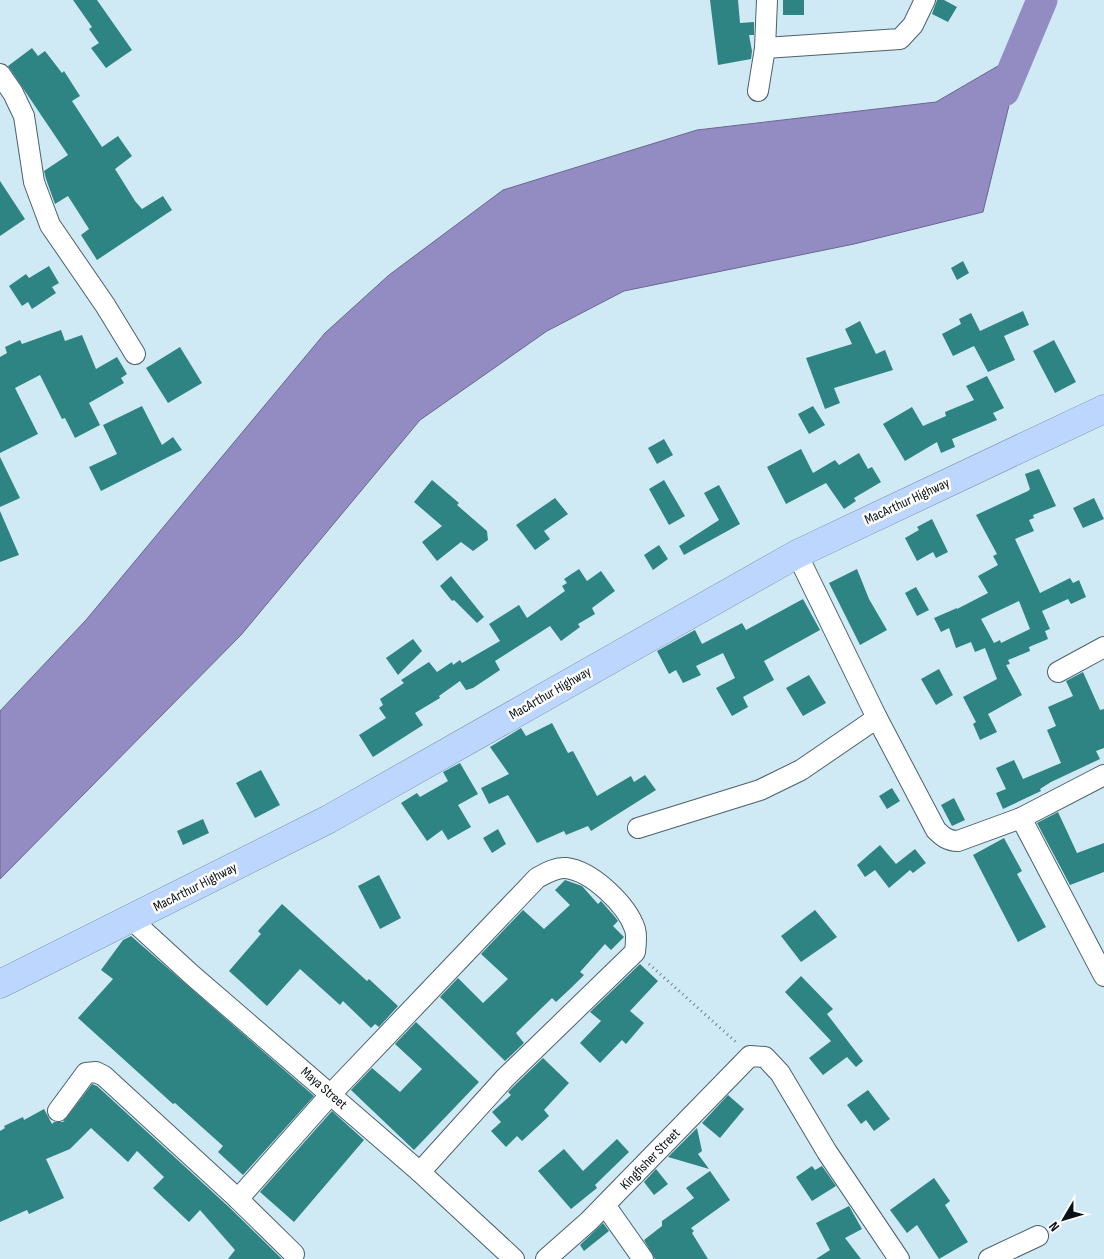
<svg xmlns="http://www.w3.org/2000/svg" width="1104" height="1259" viewBox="0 0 1104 1259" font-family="'Sofia Sans Condensed',sans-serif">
  <rect width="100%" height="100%" fill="#d0eaf5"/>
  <polygon fill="#938cc3" stroke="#69678f" points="1022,52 983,212 854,244 624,291 547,331 420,420 241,635 0,879 0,711 86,620 325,333 389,275 503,190 697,130 936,102"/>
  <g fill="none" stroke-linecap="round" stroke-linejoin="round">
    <polyline stroke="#938cc3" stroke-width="31" points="1004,91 1042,0"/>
  </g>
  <g fill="#2e8483" fill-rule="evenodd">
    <polygon points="73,0 97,0 132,50 106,68 91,48 99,43 89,29 92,27"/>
    <polygon points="710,0 738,0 740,23 754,22 754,35 749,35 752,51 751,59 718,65"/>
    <rect x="783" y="0" width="21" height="15"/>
    <polygon points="937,0 944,0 957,7 948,22 932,14"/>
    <polygon points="32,48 38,56 45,51 62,73 64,71 80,96 72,101 102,147 118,136 132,156 115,169 135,201 142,209 163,196 172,210 97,260 81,235 89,229 68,196 55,204 46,179 44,171 68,155 8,66"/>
    <polygon points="0,181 25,219 0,236"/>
    <polygon points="963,261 969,273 957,280 951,268"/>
    <polygon points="49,266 59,283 52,287 56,293 32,309 28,302 22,306 9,286 26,274 29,278"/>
    <polygon points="1023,311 1029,325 1004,336 1015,360 988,372 974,346 953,356 942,334 961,324 959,319 971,313 980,331"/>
    <polygon points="860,321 876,354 885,350 893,370 834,388 840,403 825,409 806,358 852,344 845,329"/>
    <polygon points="61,330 65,341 82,335 96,369 117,357 127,374 121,378 124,383 89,403 100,425 75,438 65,418 62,419 40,375 15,388 38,434 0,453 0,357 7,353 5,347 20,340 22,344"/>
    <polygon points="1054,340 1076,382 1055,393 1033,351"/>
    <polygon points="180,347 202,383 168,403 146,368"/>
    <polygon points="987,376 1004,408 993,413 997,420 952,439 955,447 941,453 937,442 905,461 883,424 912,407 923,426 946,416 945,412 974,400 966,386"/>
    <polygon points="142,406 162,445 173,437 182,450 101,491 89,467 117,454 103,425"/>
    <polygon points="813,406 825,425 809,434 798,414"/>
    <polygon points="664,439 673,455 657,464 648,448"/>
    <polygon points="801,449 813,473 835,460 839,465 859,453 868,469 872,467 881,482 854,498 856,501 844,509 826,483 786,504 767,467"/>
    <polygon points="0,457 20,498 0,507"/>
    <path d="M1039,469l17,37 -23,9 1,3 -5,2 5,11 -19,8 25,54 30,-15 3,5 6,-3 7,17 -15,7 -3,-5 -26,12 8,18 -5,2 3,8 -19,8 1,4 -22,9 2,4 -4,1 16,30 -34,19 9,18 -17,8 -7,-16 3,-2 -13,-25 34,-18 -12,-31 -10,4 -4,-10 -15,6 -7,-20 -8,4 -7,-14 23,-10v1l31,-16 -10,-17 20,-11 -5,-9 4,-2 -21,-39 52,-24 2,-2 -5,-15zM1019,601l11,28 -29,14 -1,-3 -6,3 -13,-24z"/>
    <polygon points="432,480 459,503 457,505 487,531 488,540 473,551 461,542 437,561 422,542 442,526 414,502"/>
    <polygon points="664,480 685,516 669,525 649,489"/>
    <polygon points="719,485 740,524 684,555 679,546 719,520 704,493"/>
    <polygon points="555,498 568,514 544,531 550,539 535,550 516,525"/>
    <polygon points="1094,498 1104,519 1083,528 1073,508"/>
    <polygon points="0,511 19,555 0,562"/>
    <polygon points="932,519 948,552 936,558 933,552 917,561 905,538 919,530 917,527"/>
    <polygon points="659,545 668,559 653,570 644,555"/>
    <polygon points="579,569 587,581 601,571 615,591 592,608 595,614 578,624 580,627 561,641 550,626 495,661 500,670 473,688 466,690 460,681 439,696 440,698 415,713 423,725 373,757 359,735 386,718 379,708 383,705 380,699 404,683 401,680 429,662 437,672 452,662 453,665 460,660 462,663 500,641 489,624 519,605 527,618 565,591 562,586 567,583 564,579"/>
    <polygon points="857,569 869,599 887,630 860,645 829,583"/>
    <polygon points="451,576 484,617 477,623 454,600 452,601 440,586"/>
    <polygon points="916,587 929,610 917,616 905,593"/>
    <polygon points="803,599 820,630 764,661 774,680 743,697 748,707 732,716 716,688 735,678 723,653 696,666 701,675 683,683 676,670 669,674 657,651 695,630 702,644 742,623 746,630"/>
    <polygon points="413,639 422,651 398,675 386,658"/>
    <polygon points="939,669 953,695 936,705 921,679"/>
    <polygon points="1083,672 1100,710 1104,709 1104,748 1096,751 1100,759 1051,782 1040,789 1041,791 1003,809 996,793 1006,789 996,768 1014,760 1023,779 1061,763 1047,730 1056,726 1048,707 1073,696 1066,681"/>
    <polygon points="809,675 826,703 803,716 786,688"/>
    <polygon points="552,723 568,753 573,751 597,796 631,776 634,782 645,775 656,790 591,831 588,826 566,835 564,831 537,843 508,795 489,804 481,788 509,774 490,747 521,728 526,736"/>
    <polygon points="460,763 478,794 458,805 471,827 448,840 442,830 427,841 401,803 417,793 420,797 448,781 443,772"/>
    <polygon points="261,770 280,805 255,818 236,783"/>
    <polygon points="892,788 900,801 887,809 879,796"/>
    <polygon points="954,798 965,820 952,826 941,805"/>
    <polygon points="1058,812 1077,853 1104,843 1104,872 1070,885 1037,823"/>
    <polygon points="203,819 209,833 183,845 177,831"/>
    <polygon points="498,829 506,844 492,853 483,838"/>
    <polygon points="1004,838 1022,871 1017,874 1046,927 1018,942 973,855"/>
    <polygon points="880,845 896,864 915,849 926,863 913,873 910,870 889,888 875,870 865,877 857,865"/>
    <polygon points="379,875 401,918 380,929 358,886"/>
    <polygon points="565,880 582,886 598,904 601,901 615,917 618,921 613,926 624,937 611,950 605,944 580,972 584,975 571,988 556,1002 552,998 516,1033 524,1043 505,1061 440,997 458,978 483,1003 508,979 481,954 523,910 544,929 570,905 555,890"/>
    <polygon points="282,904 367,981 369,979 398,1006 379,1027 375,1024 371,1028 343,1001 340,1005 300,969 267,1006 229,971 261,934 258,931"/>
    <polygon points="815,910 837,937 801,962 781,936"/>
    <polygon points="131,936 314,1096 243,1175 218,1152 223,1146 175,1103 173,1104 78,1018 113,979 101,970 123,940"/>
    <polygon points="640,964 658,981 630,1011 644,1023 626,1044 622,1040 600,1063 580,1043 601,1021 590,1012"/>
    <polygon points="801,976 833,1009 827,1014 863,1061 856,1067 847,1057 823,1075 809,1058 831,1041 785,992"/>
    <polygon points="416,1022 479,1082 414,1150 351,1090 372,1068 400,1092 422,1069 395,1044"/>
    <polygon points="543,1058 569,1083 544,1110 549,1116 522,1141 517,1136 506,1147 491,1131 501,1122 492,1112 511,1095 508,1092 514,1086"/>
    <polygon points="92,1084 97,1086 230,1208 282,1259 228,1259 235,1250 200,1210 189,1222 153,1188 164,1177 137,1151 128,1162 91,1128 70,1149 46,1159 64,1198 29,1214 27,1210 0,1222 0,1131 5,1128 4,1126 23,1117 24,1120 44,1109 52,1124 54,1122 63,1122"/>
    <polygon points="868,1090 890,1119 874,1131 866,1120 861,1124 847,1105"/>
    <polygon points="728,1095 744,1109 720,1138 702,1123"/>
    <polygon points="332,1111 364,1140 294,1222 260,1192"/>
    <polygon points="697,1128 702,1151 698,1154 709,1169 668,1157"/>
    <polygon points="617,1139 629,1152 595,1185 597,1188 571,1209 538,1171 564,1149 583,1171"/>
    <polygon points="812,1166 815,1170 822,1166 836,1186 812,1201 796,1177"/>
    <polygon points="656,1169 668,1184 654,1195 644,1182"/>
    <polygon points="710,1171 730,1200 691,1228 694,1231 692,1233 708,1259 655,1259 644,1240 662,1226 662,1221 694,1198 686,1188"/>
    <polygon points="934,1178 950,1201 945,1205 968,1242 939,1259 917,1225 907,1233 890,1210"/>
    <polygon points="849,1206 862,1229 845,1238 861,1259 816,1259 830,1250 816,1223"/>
    <polygon points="603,1223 609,1231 584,1251 580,1245"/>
  </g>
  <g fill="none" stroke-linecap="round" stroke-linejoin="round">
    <g stroke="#4b616b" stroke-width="22">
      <g id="minor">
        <polyline points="765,48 900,39 913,25 925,0"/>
        <polyline points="0,74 13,93 24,116 34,182 50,225 105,305 135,354"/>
        <polyline points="758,91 765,48 767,0"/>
        <path d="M797,554l80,164 59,112c7,7 12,11 22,11l63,-23 83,-43"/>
        <polyline points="1058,672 1104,647"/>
        <polyline points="1021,818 1104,976"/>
        <polyline points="638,828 760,790 801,770 877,718"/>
        <polyline points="132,920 192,975 420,1172 514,1259"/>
        <polyline points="58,1111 86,1073 96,1072 104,1076 238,1199 294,1254"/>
        <path d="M238,1199l93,-105 206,-216c9,-5 19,-11 29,-10 26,3 61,37 69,61 2,7 1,15 0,23l-130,126 -85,94"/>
        <polyline points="605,1205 643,1259"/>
        <polyline points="546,1259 589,1221 750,1056 765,1057 780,1073 827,1152 899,1259"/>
        <polyline points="989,1259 1038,1236"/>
      </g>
    </g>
    <g stroke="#7d91ac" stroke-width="29">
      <polyline id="highway" points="0,984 329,819 797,554 1104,409"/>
    </g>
    <polyline stroke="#6d7f87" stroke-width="3" stroke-dasharray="1 4" stroke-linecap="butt" points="649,964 737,1043"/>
    <use href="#minor" stroke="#fff" stroke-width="20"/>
    <use href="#highway" stroke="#bcd6fe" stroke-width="28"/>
  </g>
  <g text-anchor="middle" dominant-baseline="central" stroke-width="5" stroke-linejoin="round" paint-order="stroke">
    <g font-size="14" fill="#081115" stroke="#fff">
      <text transform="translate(907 501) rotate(-25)">MacArthur Highway</text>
      <text transform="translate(550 693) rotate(-30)">MacArthur Highway</text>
      <text transform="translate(195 887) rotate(-27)">MacArthur Highway</text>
      <text transform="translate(324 1088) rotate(41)">Maya Street</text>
      <text transform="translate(650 1159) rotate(-46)">Kingfisher Street</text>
    </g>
  </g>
  <g transform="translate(1064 1219) rotate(232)" stroke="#ffffff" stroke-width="4" paint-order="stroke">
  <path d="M0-4L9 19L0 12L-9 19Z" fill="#081115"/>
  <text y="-8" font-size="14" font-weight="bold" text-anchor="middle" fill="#081115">N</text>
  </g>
</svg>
